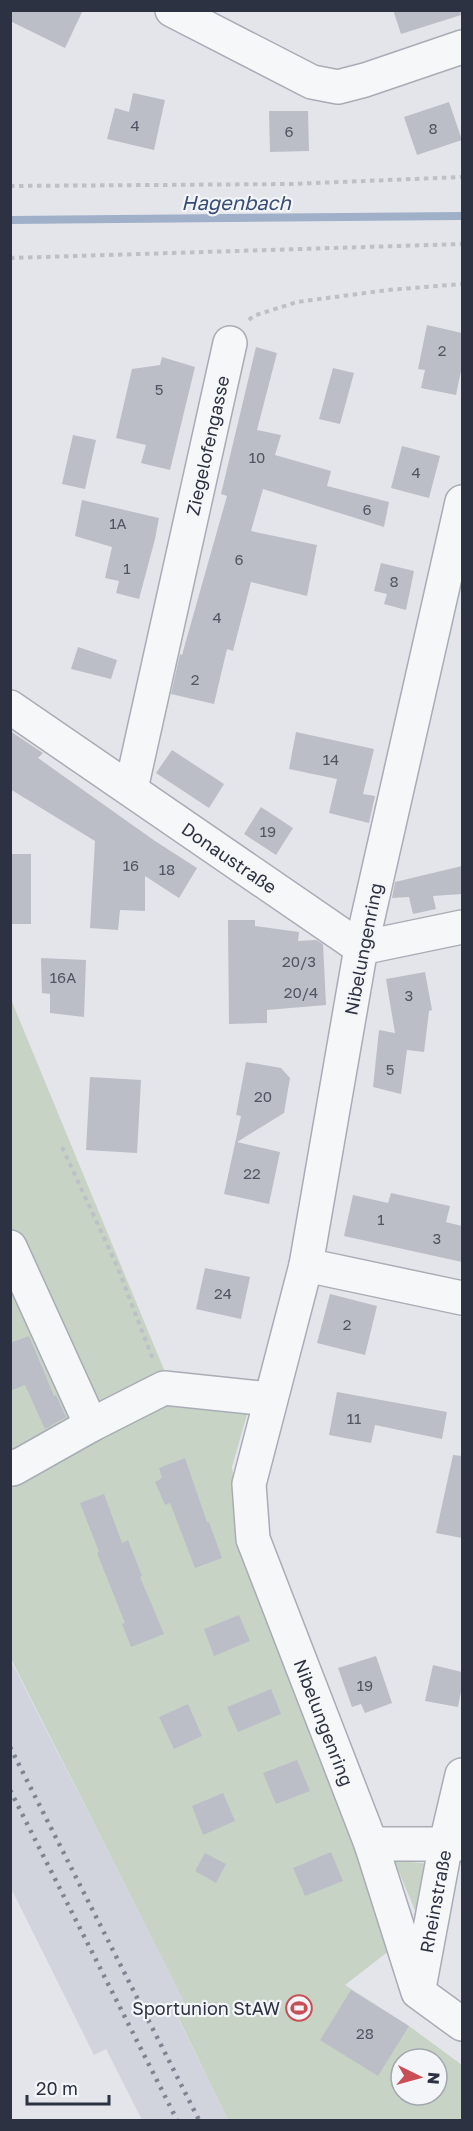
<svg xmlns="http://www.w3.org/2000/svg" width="473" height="2131" viewBox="0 0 473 2131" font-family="'Golos Text',sans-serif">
  <rect width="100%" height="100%" fill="#e3e5eb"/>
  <polygon fill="#d1d4dc" points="10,1659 188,2008 176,2014 228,2120 142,2120 106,2049 94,2055 11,1888"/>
  <g fill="#c7d4c5" fill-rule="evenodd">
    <path d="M10,997l162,392 78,15 -18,63 9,63 153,417 -49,38 64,41 53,39v55h-234l-52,-107 11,-6 -176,-348zM401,2059h36v36h-36z"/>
    <polygon points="394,1860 430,1864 419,1920"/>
  </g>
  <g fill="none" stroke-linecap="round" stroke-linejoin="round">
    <polyline stroke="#a0b0c9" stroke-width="8" points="10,220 462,216"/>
  </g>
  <g fill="#bbbec7">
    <polygon points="10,10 83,10 65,48 10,21"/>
    <polygon points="393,10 460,10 461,15 401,34"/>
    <polygon points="133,93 165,100 154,150 107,139 115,108 129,112"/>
    <polygon points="449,102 462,140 417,155 404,117"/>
    <polygon points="269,111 308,111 309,151 270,152"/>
    <polygon points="427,325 462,333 462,366 456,395 421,388 425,370 418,369"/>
    <polygon points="256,347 277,353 257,430 281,435 275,455 331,471 327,486 389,502 384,527 263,489 251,531 317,545 307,596 251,582 233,651 227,649 214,704 171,694 180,654 182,655 227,496 221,494"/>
    <polygon points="162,357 195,367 170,470 141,463 146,445 116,438 132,369 160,365"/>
    <polygon points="333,368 354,373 340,424 319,419"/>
    <polygon points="73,435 96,440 85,489 62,484"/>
    <polygon points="402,446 440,456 429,498 391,488"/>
    <polygon points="82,500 159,518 155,539 139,599 116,593 119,581 105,578 112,547 75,536"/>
    <polygon points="381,563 414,571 406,610 384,604 387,594 374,591"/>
    <polygon points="78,647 117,660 111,679 71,669"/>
    <polygon points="10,731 43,753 38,758 155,841 197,868 179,898 145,876 145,911 120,910 118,930 90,928 95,841 10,789"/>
    <polygon points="296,732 374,749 363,794 375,796 369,823 329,813 337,779 289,769"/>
    <polygon points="172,750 224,784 209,808 156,773"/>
    <polygon points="261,807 293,828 276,855 244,834"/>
    <rect x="10" y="854" width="21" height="70"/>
    <polygon points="462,866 462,894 433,896 436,909 413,914 409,897 392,898 395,882"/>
    <polygon points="228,920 255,920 255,926 299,932 298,941 316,940 323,944 326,1005 267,1010 267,1023 229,1024"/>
    <polygon points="41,958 86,960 84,1017 50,1013 50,994 42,993"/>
    <polygon points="425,972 432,1010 429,1011 424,1052 407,1050 401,1094 373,1087 379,1030 395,1033 386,979"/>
    <polygon points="246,1062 281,1068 290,1078 284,1113 237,1142 280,1152 269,1204 224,1194 241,1116 236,1115"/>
    <polygon points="90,1077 141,1080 137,1153 86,1150"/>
    <polygon points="391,1193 450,1206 446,1222 462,1226 462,1262 344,1236 353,1195 388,1203"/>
    <polygon points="205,1268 250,1277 241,1319 196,1309"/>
    <polygon points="330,1294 377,1306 365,1355 317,1343"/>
    <polygon points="29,1336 54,1396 56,1395 66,1417 45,1429 25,1385 10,1391 10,1343"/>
    <polygon points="337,1392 447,1412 442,1439 375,1425 371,1443 329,1435"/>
    <polygon points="453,1455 462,1456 462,1538 436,1533"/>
    <polygon points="185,1458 207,1522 209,1522 222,1558 195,1568 170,1503 165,1505 155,1482 162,1478 159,1468"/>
    <polygon points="104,1494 122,1543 128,1540 142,1576 140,1577 164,1634 131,1647 122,1624 125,1623 97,1553 99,1552 80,1503"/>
    <polygon points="239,1615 250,1641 214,1656 204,1629"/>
    <polygon points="376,1656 392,1703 365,1713 361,1704 352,1707 338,1668"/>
    <polygon points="433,1665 462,1672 462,1687 458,1707 425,1701"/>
    <polygon points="271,1689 281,1714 238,1732 227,1707"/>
    <polygon points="188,1704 202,1736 174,1749 159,1717"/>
    <polygon points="297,1760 310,1791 276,1804 263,1773"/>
    <polygon points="223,1793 235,1821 203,1835 192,1806"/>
    <polygon points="331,1852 343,1881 305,1896 293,1868"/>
    <polygon points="205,1853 226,1864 216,1883 195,1871"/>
    <polygon points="351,1990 409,2026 378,2076 320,2040"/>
  </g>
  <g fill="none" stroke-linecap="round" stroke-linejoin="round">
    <g stroke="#a8acb5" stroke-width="36">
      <g id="minor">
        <polyline points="172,10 312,82 338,87 365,80 462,47"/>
        <path id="s1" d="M462,502l-101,446 -55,317 -57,219 4,55 118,305 47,148 44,32"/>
        <path id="s2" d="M10,707l351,241 101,-21"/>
        <path id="s3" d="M131,789l99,-446"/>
        <polyline points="10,1247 91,1425"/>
        <polyline points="306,1265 462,1298"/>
        <polyline points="10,1466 13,1469 91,1425 164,1388 270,1399"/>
        <polyline points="371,1844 462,1844"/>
        <path id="s4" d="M419,1988l27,-145 16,-68"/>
      </g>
    </g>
    <g stroke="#bdc0c6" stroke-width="4" stroke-dasharray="4.5 4.5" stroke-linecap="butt">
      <polyline points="10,186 291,184 462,177"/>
      <polyline points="10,258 462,244"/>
      <polyline points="249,320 253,316 297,302 388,290 462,284"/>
      <polyline points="62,1147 117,1266 154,1362"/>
    </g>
    <use href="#minor" stroke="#f6f7f9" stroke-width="33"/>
    <g stroke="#7d8494" stroke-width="4.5" stroke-dasharray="3 6" stroke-linecap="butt">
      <polyline points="10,1747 199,2120"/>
      <polyline points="10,1790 177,2120"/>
    </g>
  </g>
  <defs>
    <g id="stadium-ring" transform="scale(1.35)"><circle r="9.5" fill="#f3f5f8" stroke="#c94f57" stroke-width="1.5"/><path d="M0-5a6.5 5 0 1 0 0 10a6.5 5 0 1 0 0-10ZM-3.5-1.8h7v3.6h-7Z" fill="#c94f57"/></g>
  </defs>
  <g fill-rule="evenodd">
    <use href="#stadium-ring" x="299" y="2008"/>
  </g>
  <g text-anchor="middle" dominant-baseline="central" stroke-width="4.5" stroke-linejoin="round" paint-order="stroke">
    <g font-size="15" fill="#505563">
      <text x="135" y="125">4</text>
      <text x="433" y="128">8</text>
      <text x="289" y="131">6</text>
      <text x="442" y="350">2</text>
      <text x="159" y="389">5</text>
      <text x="257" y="457">10</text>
      <text x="416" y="472">4</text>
      <text x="367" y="509">6</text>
      <text x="118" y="523">1A</text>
      <text x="239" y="559">6</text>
      <text x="127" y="568">1</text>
      <text x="394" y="581">8</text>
      <text x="217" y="617">4</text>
      <text x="195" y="679">2</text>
      <text x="331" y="759">14</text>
      <text x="268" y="831">19</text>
      <text x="131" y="865">16</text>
      <text x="167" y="869">18</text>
      <text x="299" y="961">20/3</text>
      <text x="63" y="977">16A</text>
      <text x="301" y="992">20/4</text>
      <text x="409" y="995">3</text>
      <text x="390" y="1069">5</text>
      <text x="263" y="1096">20</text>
      <text x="252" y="1173">22</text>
      <text x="381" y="1219">1</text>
      <text x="437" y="1238">3</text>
      <text x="223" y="1293">24</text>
      <text x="347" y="1324">2</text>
      <text x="354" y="1418">11</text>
      <text x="365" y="1685">19</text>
      <text x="365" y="2033">28</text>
    </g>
    <g font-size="18" fill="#2c3242" stroke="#f3f5f8">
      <text stroke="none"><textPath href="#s3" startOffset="352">Ziegelofengasse</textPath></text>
      <text stroke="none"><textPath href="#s2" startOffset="266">Donaustraße</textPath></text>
      <text transform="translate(363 949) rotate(-79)">Nibelungenring</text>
      <text stroke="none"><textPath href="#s1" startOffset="1257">Nibelungenring</textPath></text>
      <text stroke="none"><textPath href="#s4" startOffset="88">Rheinstraße</textPath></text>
    </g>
    <g font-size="18" fill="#2c3242" stroke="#f3f5f8" text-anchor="end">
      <text x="280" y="2008">Sportunion StAW</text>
    </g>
    <g font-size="20" font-style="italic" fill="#374d75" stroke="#f3f5f8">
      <text x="236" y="202">Hagenbach</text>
    </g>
  </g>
  <rect width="473" height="2131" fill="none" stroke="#2c3242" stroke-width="24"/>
  <g transform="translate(419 2077) rotate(95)"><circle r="28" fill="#f3f5f8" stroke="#a3a7af" stroke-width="1.5"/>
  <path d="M0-4.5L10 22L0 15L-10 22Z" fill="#c94f57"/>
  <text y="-9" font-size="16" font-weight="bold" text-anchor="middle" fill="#2c3242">N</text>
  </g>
  <path d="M27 2095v9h82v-9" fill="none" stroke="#2c3242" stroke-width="3"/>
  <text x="36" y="2095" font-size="18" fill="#2c3242" stroke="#f3f5f8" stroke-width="4.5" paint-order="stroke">20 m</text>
</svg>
